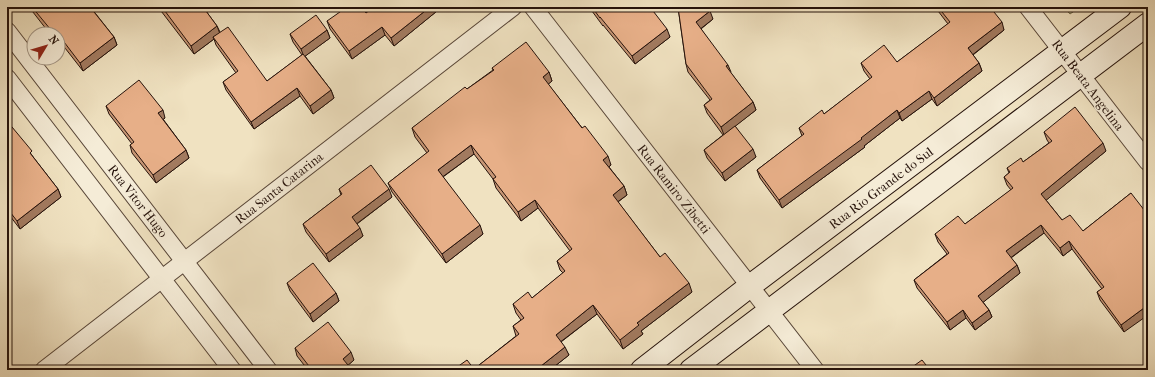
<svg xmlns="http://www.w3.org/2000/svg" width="1155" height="377" viewBox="0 0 1155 377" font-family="'IM FELL French Canon',serif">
  <rect width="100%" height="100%" fill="#f0e2c1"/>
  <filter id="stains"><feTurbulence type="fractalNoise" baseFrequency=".005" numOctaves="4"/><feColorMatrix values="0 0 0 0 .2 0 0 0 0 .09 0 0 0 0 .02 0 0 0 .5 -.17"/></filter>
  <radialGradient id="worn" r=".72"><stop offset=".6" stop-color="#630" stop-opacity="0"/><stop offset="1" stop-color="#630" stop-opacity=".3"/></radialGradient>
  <polygon fill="#bfc28f" stroke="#726a4d" points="1064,7 1080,7 1070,14"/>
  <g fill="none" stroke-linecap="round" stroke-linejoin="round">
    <g stroke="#584638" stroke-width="19">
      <g id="street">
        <polyline points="533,7 815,370"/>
        <polyline points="1028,7 1148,162"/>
        <polyline points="7,31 268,370"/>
        <polyline points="7,78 232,370"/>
        <polyline points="44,370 513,7"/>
      </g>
    </g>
    <g stroke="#25120b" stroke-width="24">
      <g id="secondary">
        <polyline points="642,370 750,286 1120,7"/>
        <polyline points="691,370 1148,24"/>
      </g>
    </g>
    <use href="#street" stroke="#f5ecd7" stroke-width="17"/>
    <use href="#secondary" stroke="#f5ecd7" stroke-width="22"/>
  </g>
  <g fill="#c79675" stroke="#25120b">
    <polygon points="29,7 94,7 92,9 114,37 117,45 83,71 58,39 58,34 50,34"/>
    <polygon points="158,7 203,7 217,26 220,32 267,81 302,55 293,42 290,34 327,30 330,38 305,56 331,90 334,98 313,114 300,96 254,129 226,90 223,82 236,73 216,45 214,39 194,54"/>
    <polygon points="374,7 450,7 445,11 442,7 394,46 385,35 352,59 330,29 327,21 366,13"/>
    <polygon points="589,7 650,7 670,37 635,64 603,25 603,26"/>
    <polygon points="678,7 713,19 701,29 731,73 753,102 756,110 735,126 756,157 725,181 707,158 704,150 723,135 707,113 704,105 710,100 688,72 686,64"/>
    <polygon points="935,7 990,7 1004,30 973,55 979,63 982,71 937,106 932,99 902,121 900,118 864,146 865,147 782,208 760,178 757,170 802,136 799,128 824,114 870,79 864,71 861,63 897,62 948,24"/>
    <polygon points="492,68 549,72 552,81 548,84 611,165 609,167 624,186 627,195 618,202 660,257 692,292 641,331 643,334 623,349 597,314 561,342 569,355 550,370 453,370 474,369 516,336 513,326 521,320 516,313 513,304 532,298 563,273 560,270 557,261 570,251 538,208 521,221 496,188 493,179 474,154 443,177 483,234 446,263 392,192 388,183 427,153 415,137 412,128 467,89 493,70"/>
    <polygon points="106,106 165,118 163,119 186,150 189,158 156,183 132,153 130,145 132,144 109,114"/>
    <polygon points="7,119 8,122 34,158 58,189 61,197 20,229 7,212"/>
    <polygon points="1044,132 1106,151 1046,200 1062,220 1083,231 1131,193 1124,332 1100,300 1097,292 1102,289 1072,249 1063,256 1044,233 1011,258 1017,265 1020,273 983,302 989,310 992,317 975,330 966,318 950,330 917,288 914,280 947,254 938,242 935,234 965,224 1011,190 1007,185 1004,177 1009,173 1007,168 1023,162 1049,143 1047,140"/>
    <polygon points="339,189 392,197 357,224 363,236 329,262 306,232 303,224 341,195"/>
    <polygon points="287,283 336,293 339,301 313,322 290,291"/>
    <polygon points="295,348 354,360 348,365 352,370 308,370 297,356"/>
  </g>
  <g fill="#a27a5f" stroke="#25120b">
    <polygon points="430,7 442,7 394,46 391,38"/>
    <polygon points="443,7 450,7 445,11"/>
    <polygon points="710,11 713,19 699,30 696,22"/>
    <polygon points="1002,22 1004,30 971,56 968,48"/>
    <polygon points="217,26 220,34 213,37 214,39 194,54 191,46"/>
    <polygon points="382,27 385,35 352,59 349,51"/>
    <polygon points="53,29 55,34 52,34 51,30"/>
    <polygon points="667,29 670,37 635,64 632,56"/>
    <polygon points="327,30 330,38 304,57 301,49"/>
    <polygon points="114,37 117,45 83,71 80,63"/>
    <polygon points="979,63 982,71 937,106 934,98"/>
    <polygon points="728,65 731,72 729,74 726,66"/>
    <polygon points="549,72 552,81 546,86 543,77"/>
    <polygon points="297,88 300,96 254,129 251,122"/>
    <polygon points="331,90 334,98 313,114 310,106"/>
    <polygon points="929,91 932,99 902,121 899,113"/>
    <polygon points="753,102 756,110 724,135 721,127"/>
    <polygon points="163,110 165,118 161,121 158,113"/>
    <polygon points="897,110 900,118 864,146 865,147 782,208 779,200"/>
    <polygon points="1103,143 1106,151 1044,202 1041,194"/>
    <polygon points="471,145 474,154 441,178 438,170"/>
    <polygon points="753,149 756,157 725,181 722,173"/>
    <polygon points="186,150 189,158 156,183 153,175"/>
    <polygon points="608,156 611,165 606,169 603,160"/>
    <polygon points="624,186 627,195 616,203 613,195"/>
    <polygon points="58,189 61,197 20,229 17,221"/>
    <polygon points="389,189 392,197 355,225 352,217"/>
    <polygon points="535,200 538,208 521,221 518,212"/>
    <polygon points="480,225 483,234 446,263 442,254"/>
    <polygon points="1041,225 1044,233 1009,259 1006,251"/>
    <polygon points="360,228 363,236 329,262 326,254"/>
    <polygon points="1069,241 1072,249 1063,256 1060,248"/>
    <polygon points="1017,265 1020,273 981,304 978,296"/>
    <polygon points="689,283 692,292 641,331 643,334 623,349 620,340 637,323"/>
    <polygon points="336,293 339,301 313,322 310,314"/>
    <polygon points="593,305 597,314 559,343 556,335"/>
    <polygon points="1148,305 1148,315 1124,332 1121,325"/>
    <polygon points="963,310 966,318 950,330 947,322"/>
    <polygon points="989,310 992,317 975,330 972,323"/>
    <polygon points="565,347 569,355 550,370 536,370"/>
    <polygon points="351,352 354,360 346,367 343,359"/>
  </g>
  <g fill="#e7af88" stroke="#25120b">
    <polygon points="32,7 90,7 114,37 80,63 58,34 53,29 51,30"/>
    <polygon points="162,7 203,7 217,26 191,46"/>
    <polygon points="347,7 361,7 366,13 374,7 430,7 391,38 382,27 349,51 327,21"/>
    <polygon points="592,7 650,7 667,29 632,56 600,17 600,18"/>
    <polygon points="678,7 706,7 710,11 696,22 728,65 726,66 753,102 721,127 704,105 712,99 686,64"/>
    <polygon points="938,7 990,7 1002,22 968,48 979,63 934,98 929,91 899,113 897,110 861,138 862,139 779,200 757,170 804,134 799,128 822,110 824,114 872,77 861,63 884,45 897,62 950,22"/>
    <polygon points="316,15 327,30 301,49 290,34"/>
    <polygon points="228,27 267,81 303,54 331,90 310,106 297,88 251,122 223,82 238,71 213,37"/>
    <polygon points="526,42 549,72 543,77 582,128 585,126 608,156 603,160 624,186 613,195 660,257 665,253 689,283 637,323 639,325 620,340 593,305 556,335 565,347 536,370 453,370 467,360 474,369 519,334 513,326 524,318 513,304 528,292 532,298 565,271 557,261 572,249 535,200 518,212 493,179 496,177 471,145 438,170 480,225 442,254 388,183 429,151 412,128 465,87 467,89 494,70 492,68"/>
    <polygon points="139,80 163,110 158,113 186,150 153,175 130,145 134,142 106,106"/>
    <polygon points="1075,107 1103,143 1041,194 1062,220 1070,215 1083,231 1131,193 1148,215 1148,305 1121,325 1097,292 1104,287 1069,241 1060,248 1041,225 1006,251 1017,265 978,296 989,310 972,323 963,310 947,322 914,280 949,253 935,234 958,216 965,224 1013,188 1004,177 1010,172 1007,168 1021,158 1023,162 1052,141 1044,132"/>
    <polygon points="7,121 32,151 30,153 58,189 17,221 7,208"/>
    <polygon points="735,126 753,149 722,173 704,150"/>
    <polygon points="371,165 389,189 352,217 360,228 326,254 303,224 342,194 339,189"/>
    <polygon points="313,263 336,293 310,314 287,283"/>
    <polygon points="328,322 351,352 343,359 352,370 312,370 295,348"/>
    <polygon points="922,360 930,370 908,370"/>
  </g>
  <g text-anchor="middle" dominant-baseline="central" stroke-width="3" stroke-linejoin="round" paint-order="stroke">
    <g font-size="13" fill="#25120b" stroke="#f5ecd7">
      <text transform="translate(1088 85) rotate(53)">Rua Beata Angelina</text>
      <text transform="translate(279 188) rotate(-38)">Rua Santa Catarina</text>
      <text transform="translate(881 188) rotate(-37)">Rua Rio Grande do Sul</text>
      <text transform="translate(674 189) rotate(52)">Rua Ramiro Zibetti</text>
      <text transform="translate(138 201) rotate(52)">Rua Vitor Hugo</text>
    </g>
  </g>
  <rect width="1155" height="377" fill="none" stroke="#f0e2c1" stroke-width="24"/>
  <rect x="8" y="8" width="1139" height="361" fill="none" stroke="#25120b" stroke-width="2"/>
  <rect x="12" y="12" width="1131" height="353" fill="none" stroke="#25120b"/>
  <g transform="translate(46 46) rotate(52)"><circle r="19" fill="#f5ecd7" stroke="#a29585"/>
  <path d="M0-3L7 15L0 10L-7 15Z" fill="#8f2418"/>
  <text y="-6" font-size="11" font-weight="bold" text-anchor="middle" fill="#25120b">N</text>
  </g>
  <rect width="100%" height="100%" filter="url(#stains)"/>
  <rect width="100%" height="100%" fill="url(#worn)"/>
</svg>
